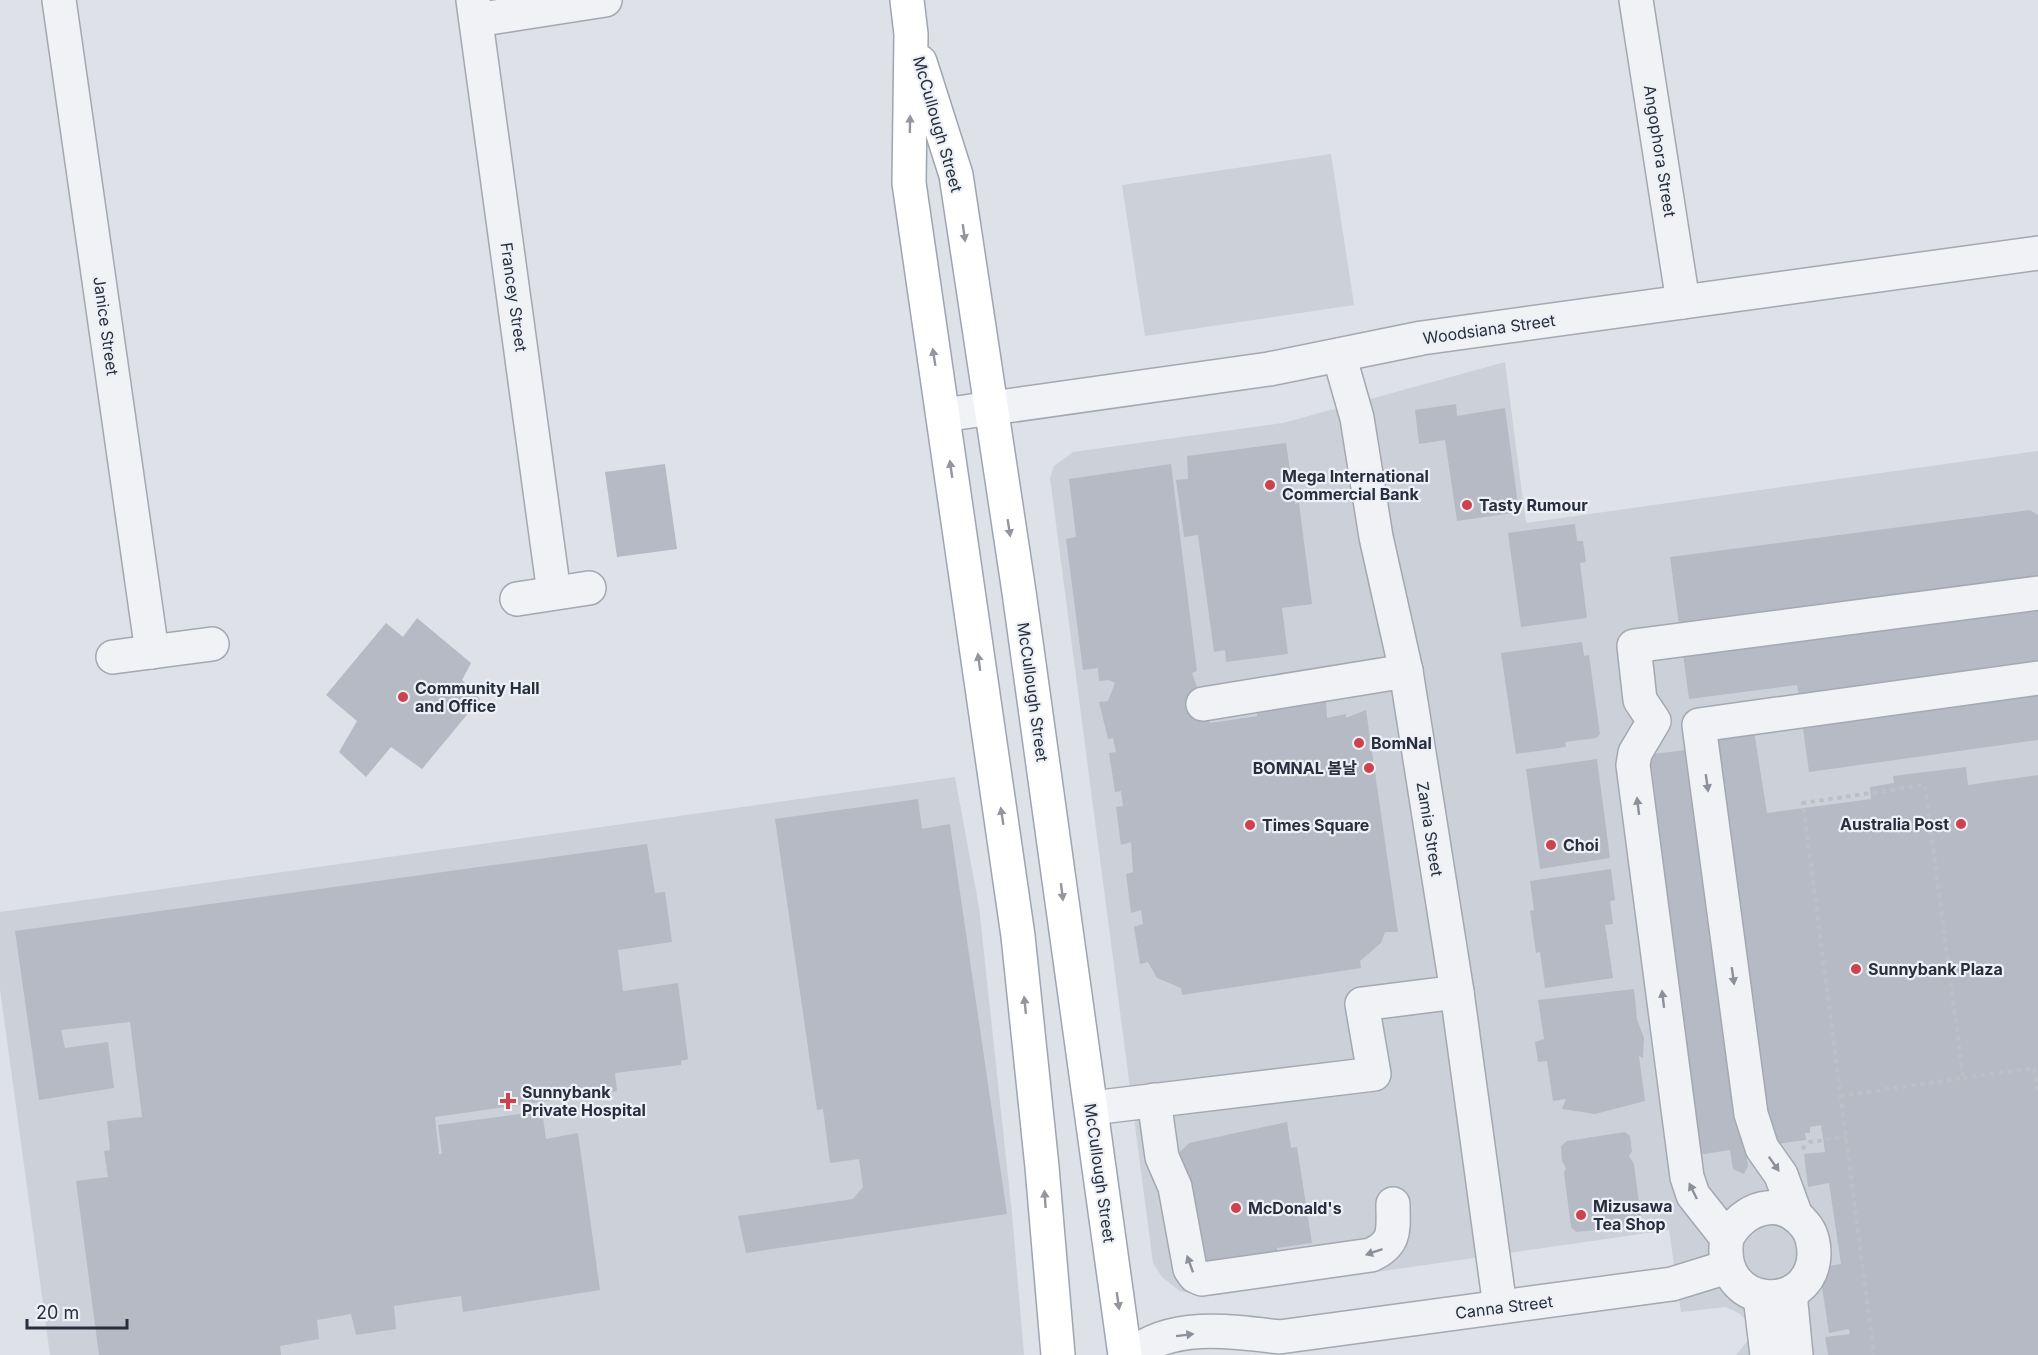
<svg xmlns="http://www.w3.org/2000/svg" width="2038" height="1355" viewBox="0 0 2038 1355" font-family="Inter,'Noto Sans KR',sans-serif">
  <rect width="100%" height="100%" fill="#dee1e7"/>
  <g fill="#ccd0d9">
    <polygon points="1331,154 1354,305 1145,336 1122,185"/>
    <polygon points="1505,362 1526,523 2038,451 2038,1355 1736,1355 1751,1337 1750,1323 1738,1313 1726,1307 1681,1312 1669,1230 1209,1296 1180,1291 1162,1277 1153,1263 1050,478 1054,466 1073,452 1283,423"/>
    <polygon points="955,777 979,907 1012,1214 1024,1355 50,1355 0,989 0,912"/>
  </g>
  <g fill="#b5bac4">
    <polygon points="1456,404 1457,416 1505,408 1519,512 1457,521 1445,440 1419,444 1415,410"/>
    <polygon points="1286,443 1295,504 1299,503 1312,604 1282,608 1288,654 1226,662 1225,650 1214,652 1198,535 1184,537 1176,480 1188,479 1187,456"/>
    <polygon points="665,464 677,549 617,557 605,472"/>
    <polygon points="1171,464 1197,671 1192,673 1210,723 1257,716 1257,709 1326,699 1327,718 1346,714 1346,718 1366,710 1398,932 1385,932 1381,943 1360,961 1361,968 1182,995 1181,988 1157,978 1148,962 1140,964 1134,927 1143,924 1141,910 1131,913 1126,874 1133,872 1131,842 1121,845 1116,807 1123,806 1121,791 1115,792 1109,753 1116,752 1113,738 1108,739 1099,702 1108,701 1115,683 1109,680 1099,681 1098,668 1083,670 1066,539 1076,537 1069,479"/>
    <polygon points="2030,510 2038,515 2038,740 1809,772 1797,685 1689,699 1670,557"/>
    <polygon points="1575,524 1577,541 1583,541 1586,562 1580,563 1587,618 1521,627 1508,533"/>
    <polygon points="417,618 471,663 462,680 480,699 422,769 391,747 366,777 339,752 357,721 326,695 386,623 403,637"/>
    <polygon points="1582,642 1584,656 1589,655 1600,734 1596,738 1565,742 1566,747 1516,754 1501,653"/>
    <polygon points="1753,725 1767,813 1871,799 1870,787 1894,783 1893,776 1966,767 1968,785 2038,775 2038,1355 1828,1355 1825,1337 1850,1334 1849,1329 1829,1333 1822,1287 1828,1266 1841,1264 1829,1183 1808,1187 1804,1154 1825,1152 1821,1125 1810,1127 1810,1133 1805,1133 1806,1140 1745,1148 1748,1166 1744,1174 1733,1169 1730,1150 1698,1155 1645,755 1718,746 1716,734"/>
    <polygon points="1597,759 1610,858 1540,869 1526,769"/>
    <polygon points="918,799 922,829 950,824 1007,1214 746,1253 738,1216 853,1199 863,1187 859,1159 830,1163 823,1109 817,1110 775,819"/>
    <polygon points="647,844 655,893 665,892 672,942 618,950 623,991 678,983 688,1059 681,1061 681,1065 615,1073 617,1091 435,1117 439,1154 442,1154 438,1125 542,1111 546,1139 578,1133 600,1290 463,1312 461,1296 394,1306 396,1329 356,1335 351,1314 317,1320 319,1339 280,1346 281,1355 99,1355 76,1181 108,1177 104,1151 110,1150 107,1121 142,1117 130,1022 61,1030 65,1048 108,1042 114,1088 39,1100 15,931"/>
    <polygon points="1611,869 1615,900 1610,901 1613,924 1605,925 1613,978 1545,988 1540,952 1536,953 1530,911 1534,910 1530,881"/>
    <polygon points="1634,989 1637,1019 1644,1038 1643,1058 1639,1056 1645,1101 1595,1114 1562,1109 1566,1099 1553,1101 1547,1061 1538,1062 1535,1042 1544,1039 1538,1000"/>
    <polygon points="1287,1122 1291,1148 1297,1147 1312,1243 1277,1248 1279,1264 1200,1275 1180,1152 1189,1143"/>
    <polygon points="1625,1132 1630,1136 1632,1151 1629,1156 1634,1164 1641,1219 1635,1226 1576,1232 1571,1227 1564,1173 1566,1168 1562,1161 1561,1146 1567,1141"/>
  </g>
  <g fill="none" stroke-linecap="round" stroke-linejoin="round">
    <g stroke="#a3a8b1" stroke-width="36">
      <g id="minor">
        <polyline points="59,0 152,652"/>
        <polyline points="473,0 554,593"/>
        <polyline points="1636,0 1683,302"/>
        <polyline points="476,20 605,0"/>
        <polyline points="1339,355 1357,418 1376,537 1406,671 1457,992 1500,1307"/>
        <polyline points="943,415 1269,369 1422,338 2038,253"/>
        <polyline points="517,599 589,588"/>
        <polyline points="113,657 212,644"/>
        <polyline points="1203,704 1406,671"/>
        <path d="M1154,1100l8,57 13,30 15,82 5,7 7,3 169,-24c26,-12 22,-26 22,-51"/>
        <polyline points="1092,1108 1374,1074 1362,1004 1457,992"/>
        <polyline points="1796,1216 1781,1175 1762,1148 1751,1114 1699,725 2038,678"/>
        <path d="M1727,1238c15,-30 54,-44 78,-13 7,8 9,20 9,30 -3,61 -99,55 -87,-17l-34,-43 -6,-18 -54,-412 2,-12 19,-32 -14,-21 -6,-54 404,-53"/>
        <polyline points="1790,1293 1796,1355"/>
        <polyline points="1760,1296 1767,1355"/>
        <path d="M1132,1355c39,-33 100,-24 147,-18l393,-53 55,-17"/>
      </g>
    </g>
    <g stroke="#9da4b3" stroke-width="36">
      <g id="major">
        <polyline points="907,0 911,34 909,183 1018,936 1042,1167 1058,1355"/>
        <polyline points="920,62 956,175 1019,592 1125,1355"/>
      </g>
    </g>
    <g stroke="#bcbfc6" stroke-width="4" stroke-dasharray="4.5 4.5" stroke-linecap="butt">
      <polyline points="1963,1078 2034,1068 2038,1095"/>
      <polyline points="1840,1096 1963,1078 1925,785 1803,803 1874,1355"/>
      <polyline points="1802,1149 1810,1142 1846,1137"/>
    </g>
    <use href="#minor" stroke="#f0f2f6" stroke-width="33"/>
    <use href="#major" stroke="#fff" stroke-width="33"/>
  </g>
  <defs><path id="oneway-solid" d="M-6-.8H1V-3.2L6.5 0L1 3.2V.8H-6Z" transform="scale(1.5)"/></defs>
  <g fill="#93969e">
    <use href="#oneway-solid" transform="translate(910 124) rotate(-89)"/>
    <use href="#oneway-solid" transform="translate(964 233) rotate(82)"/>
    <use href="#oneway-solid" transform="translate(934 357) rotate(-99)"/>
    <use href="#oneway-solid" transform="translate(951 469) rotate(-98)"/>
    <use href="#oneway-solid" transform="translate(1009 528) rotate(81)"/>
    <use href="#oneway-solid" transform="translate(979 662) rotate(-98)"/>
    <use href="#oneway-solid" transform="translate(1002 816) rotate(-99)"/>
    <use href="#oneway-solid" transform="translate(1062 892) rotate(83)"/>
    <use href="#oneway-solid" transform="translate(1025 1005) rotate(-96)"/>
    <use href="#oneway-solid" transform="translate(1045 1199) rotate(-94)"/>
    <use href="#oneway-solid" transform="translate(1118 1301) rotate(82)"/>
  </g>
  <g fill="#8c909a">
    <use href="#oneway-solid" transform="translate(1707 783) rotate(82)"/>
    <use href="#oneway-solid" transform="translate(1638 806) rotate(-97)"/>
    <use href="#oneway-solid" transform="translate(1733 976) rotate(82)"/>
    <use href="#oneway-solid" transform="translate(1663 999) rotate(-97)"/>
    <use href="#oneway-solid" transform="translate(1774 1164) rotate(55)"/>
    <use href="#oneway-solid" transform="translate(1693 1191) rotate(-116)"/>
    <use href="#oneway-solid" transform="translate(1374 1252) rotate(161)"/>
    <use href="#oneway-solid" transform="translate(1190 1264) rotate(-110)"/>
    <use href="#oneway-solid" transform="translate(1185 1335) rotate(-7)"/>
  </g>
  <g fill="#cd424e" stroke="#edf0f5" stroke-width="2">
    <circle cx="1270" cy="485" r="6"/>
    <circle cx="1467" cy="505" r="6"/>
    <circle cx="403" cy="697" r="6"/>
    <circle cx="1359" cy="743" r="6"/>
    <circle cx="1369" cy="768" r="6"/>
    <circle cx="1961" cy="824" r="6"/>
    <circle cx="1250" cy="825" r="6"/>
    <circle cx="1551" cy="845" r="6"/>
    <circle cx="1856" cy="969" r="6"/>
    <path d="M505 1092h6v6h6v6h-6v6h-6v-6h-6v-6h6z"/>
    <circle cx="1236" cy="1208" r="6"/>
    <circle cx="1581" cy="1215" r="6"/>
  </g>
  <g text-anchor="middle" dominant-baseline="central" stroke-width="4.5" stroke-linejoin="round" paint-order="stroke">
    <g font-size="16" fill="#272e3e" stroke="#edf0f5">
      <text transform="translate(938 124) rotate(74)">McCullough Street</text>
      <text transform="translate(1660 151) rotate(81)">Angophora Street</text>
      <text transform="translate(514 297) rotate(82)">Francey Street</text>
      <text transform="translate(106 326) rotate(82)">Janice Street</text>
      <text transform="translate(1489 329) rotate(-8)">Woodsiana Street</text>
      <text transform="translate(1033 692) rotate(82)">McCullough Street</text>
      <text transform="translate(1430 829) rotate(81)">Zamia Street</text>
      <text transform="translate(1100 1173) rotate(82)">McCullough Street</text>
      <text transform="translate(1504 1307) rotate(-7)">Canna Street</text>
    </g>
    <g font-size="16" font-weight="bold" fill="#272e3e" stroke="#edf0f5" text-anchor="start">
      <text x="1282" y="476">Mega International<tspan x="1282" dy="18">Commercial Bank</tspan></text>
      <text x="1479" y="505">Tasty Rumour</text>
      <text x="415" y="688">Community Hall<tspan x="415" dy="18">and Office</tspan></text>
      <text x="1371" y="743">BomNal</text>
      <text x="1357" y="768" text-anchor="end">BOMNAL 봄날</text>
      <text x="1949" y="824" text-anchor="end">Australia Post</text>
      <text x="1262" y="825">Times Square</text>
      <text x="1563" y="845">Choi</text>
      <text x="1868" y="969">Sunnybank Plaza</text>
      <text x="522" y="1092">Sunnybank<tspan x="522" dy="18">Private Hospital</tspan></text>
      <text x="1593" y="1206">Mizusawa<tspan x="1593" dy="18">Tea Shop</tspan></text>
      <text x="1248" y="1208">McDonald's</text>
    </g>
  </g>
  <path d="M27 1319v9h100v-9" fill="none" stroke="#272e3e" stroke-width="3"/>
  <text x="36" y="1319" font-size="18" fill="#272e3e" stroke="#edf0f5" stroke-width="4.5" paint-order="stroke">20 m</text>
</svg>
